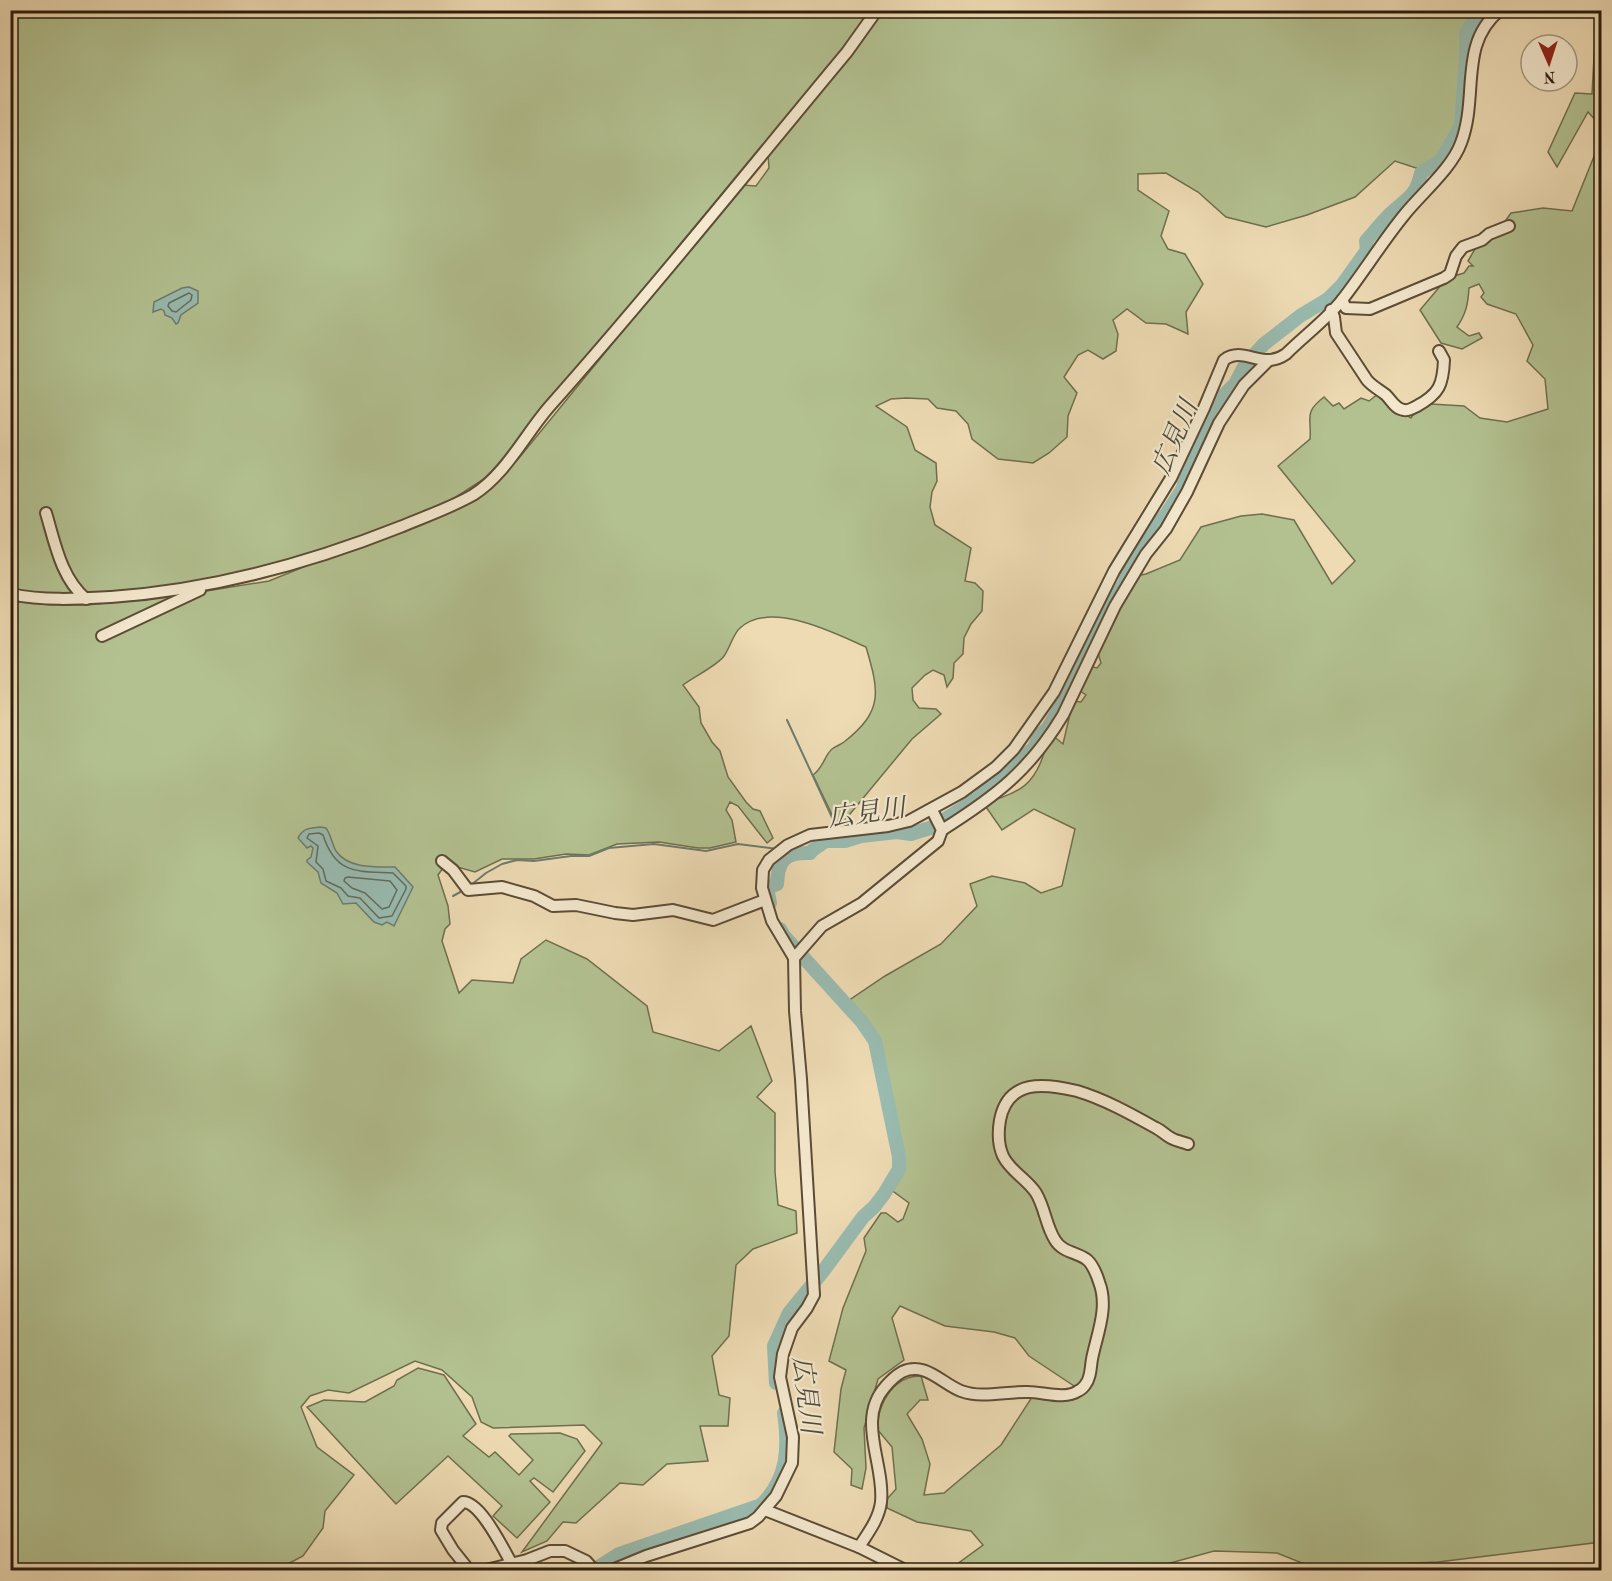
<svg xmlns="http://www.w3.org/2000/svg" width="1612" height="1581" viewBox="0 0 1612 1581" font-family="'Old Standard TT','Noto Serif JP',serif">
  <rect width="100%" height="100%" fill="#eedbb4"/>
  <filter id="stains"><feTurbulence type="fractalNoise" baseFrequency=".00333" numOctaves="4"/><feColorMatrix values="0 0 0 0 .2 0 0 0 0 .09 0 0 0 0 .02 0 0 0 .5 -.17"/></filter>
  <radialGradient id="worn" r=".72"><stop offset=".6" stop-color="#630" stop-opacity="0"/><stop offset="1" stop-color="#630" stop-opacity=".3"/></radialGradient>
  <g fill="#b3c191" stroke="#6f6f4e" stroke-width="1.5">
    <polygon points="10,11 872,11 839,56 680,245 624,317 487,477 423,518 313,556 246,573 130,592 53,596 11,591"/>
    <path d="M883,11h591l-8,11 -4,15 -5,85 -17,33 -21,14 -24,-8 -40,36 -48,18 -41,12 -40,-10 -28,-25 -32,-19 -28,1v16l31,21 -8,25 7,13 17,5 18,30 -17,28 2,22 -22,-10 -20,-1 -19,-14 -14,11 5,14 -2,17 -13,8 -15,-9 -10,5 -14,22 13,16 -9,23 -1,21 -18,16 -16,10 -35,-4 -26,-20 -4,-15 -12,-13 -19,-3 -9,-9 -22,-1 -15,1 -15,7 31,21 8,23 21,13 1,18 -5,11 -2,15 5,18 36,23 -6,33 10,2 8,8 -1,20 -11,13 -7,14 -1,16 -9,9 -1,15 -6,9 -3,-12 -11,-5 -8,5 -13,13 1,12 6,8 17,1 5,5 -29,25 -67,81 -10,1 -22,-46c11,-8 11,-19 19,-26 4,-3 8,-4 12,-7 40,-31 35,-51 22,-95 -32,-14 -95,-47 -126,-19 -7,6 -10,20 -16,28 -7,10 -31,21 -41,29l16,22 2,16 11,19 8,9 8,26 18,25 7,7 7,2 13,27 -6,5 -29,-37 -8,-4 -4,8 6,10 4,22 -26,6h-12l-39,-6 -42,2 -28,11 -23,-1 -32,5h-32l-27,13 -21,-6 -11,2 -5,7 10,31 2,18 -5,5 -3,12 17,52 13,-13 41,3 8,-24 25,-19 41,19 60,47 6,26 66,19 32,-25 21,55 -15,16 18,16v59l3,33 18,6 1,22 -44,16 -17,16 -7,71 -17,20 7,39 11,3 -2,28h-28l8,35 -41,3 -24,21 -23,-2 -44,40 -13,-1 -16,19 -25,11 80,-109 -18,-18 -91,3 -12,-6 -9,-25 -30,-27 -27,-9 -66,32 -21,-3 -18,6 -9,11 16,40 37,28 -29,36 -2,17 -20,28 -19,10 -17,3 -26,-2 -6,3h-224v-969l39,4h37l88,-9 94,-15 207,-84 27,-22 16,-17 223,-273 14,1 13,-18 -1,-14z"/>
    <polygon points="1595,40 1601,41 1601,126 1588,112 1557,167 1548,152 1575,93 1592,94"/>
    <path d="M1601,139v1403l-163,20 -126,5 -35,-14 -63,-2 -69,19h-196l34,-25 -12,-14 -54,-9 -30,-14v-9l9,-10 -4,-42 -15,-18c1,-26 16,-53 44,-53l7,24h-8l-13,14 15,25 8,25 -6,31 20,-2 57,-48 31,-48 40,3 8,-5 -6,-9 -45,-30 -14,-18 -21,-6 -49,-6 -45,-20 -8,12 12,42 -26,19 -14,49 2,40 -4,21 -11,-4 1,-16 -18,-17 7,-63 5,-19 -17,-9 14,-53 23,-57 -2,-13 17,-25h5l12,9 5,-3 6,-16 -19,-14 12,-18 -1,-14 -23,-115 -8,-14 -22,-27 37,-25 56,-32 36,-38 -7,-22 22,-8 33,7 16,10 21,-7 13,-57 -41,-20 -32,21 -18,-26c32,-12 49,-15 60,-51l-4,-2 12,-16 11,9 10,-43 8,1 5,-7 -9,-6 12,-23 8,2 4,-5 -3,-10 19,-37 -11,-18 15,-19 25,-5 34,-14 21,-33 40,-11 21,-2 32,6 38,64 23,-23 -77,-95 32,-27c2,-21 -7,-26 14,-42l9,9 6,-3 5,6 17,-11 8,3 9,-7 19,16 14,8 5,-8 15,-6 33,2 16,12 27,4 41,-13 -3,-30 -18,-18 6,-16 -17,-31 -29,-10 -6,-7 3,-4 -5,-9 -10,4c-1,16 -3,26 -12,39l12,9 10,-3 3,5 -20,11 -21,-6 -21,-33 27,-32 17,-5 5,-7h4l-5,-5 11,-19 15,-5 17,-24 32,-5 29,3z"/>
    <polygon points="418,1368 444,1375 476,1424 463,1436 489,1457 495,1452 519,1475 533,1460 509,1436 511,1434 560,1433 577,1439 585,1451 553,1492 534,1478 530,1481 550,1502 517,1538 493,1516 502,1506 448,1456 396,1504 307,1407 324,1400 365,1402 394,1386 397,1380"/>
  </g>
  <g fill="#99bbb0" stroke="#6d7c6e" stroke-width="1.5">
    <polygon points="189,287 198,291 198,303 181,315 178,323 176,324 172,318 165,315 164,311 161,309 153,312 154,302 182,288"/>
    <path d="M320,827l6,1c5,7 6,16 10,23 12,18 40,16 59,16l18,20 -19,39 -7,-4 -5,3 -8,-3 -18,-19 -13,1 -6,-11 -16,-10 -3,-11 -11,-10v-2l4,-3 2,-9 -2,-2 -4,2 -9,-10c5,-10 12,-10 22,-11z"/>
  </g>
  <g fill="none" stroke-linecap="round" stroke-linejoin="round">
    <g stroke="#626c5e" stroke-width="1.5">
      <polygon points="189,293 192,295 191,300 176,312 172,311 168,306 169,303"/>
      <path d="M319,833l4,2c13,40 34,36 70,38l13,13v3l-14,27 -13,2 -19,-20 -12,-2 -7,-8 -15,-7 -3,-12 -7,-7 2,-16 -11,-8 2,-4z"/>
      <polygon points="348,877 390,881 397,890 389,907 382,909 365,893 352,888 344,881 345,878"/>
    </g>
    <g stroke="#6d7c6e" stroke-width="2">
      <polyline points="787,720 830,813 833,820 829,828"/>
      <polyline points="783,852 789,855"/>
      <polyline points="471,885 486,873 502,864 517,860 534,861 571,856 589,856 609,848 654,844 706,851 738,844 778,849"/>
      <polyline points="453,896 464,890"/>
    </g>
    <g stroke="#99bbb0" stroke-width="14">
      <path d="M770,903l-3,-15 10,-4c1,-24 8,-32 33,-31 4,-6 10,-7 15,-12h20l16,-5 36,-4 14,2 22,-7 47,-30 17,-21 37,-28 5,-12 9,-8 19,-34 27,-52 6,-22 25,-38 3,-22 39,-47 16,-25 5,-26 15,-30 9,-25 23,-23 10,-19 19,-21 36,-28 28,-17 14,-14 25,-35 -1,-9c8,-9 16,-19 25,-28 16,-15 25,-16 30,-40l20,-13 20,-34 5,-69v-24l14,-23"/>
      <polyline points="776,1383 774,1346 789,1313 824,1270 863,1217 874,1207 884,1194 899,1169 899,1157 875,1041 862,1022 784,936 780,929"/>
      <path d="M594,1570l25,-16 142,-49c27,-26 28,-57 23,-92"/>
    </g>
    <g stroke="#5c4c36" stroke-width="14">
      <g id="minor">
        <polyline points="1342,300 1346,308 1370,309 1444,278 1450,274 1456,256 1463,247 1482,240 1489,234 1509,226"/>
        <path d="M1331,310l3,7 2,16 31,47c6,7 13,10 19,15 6,6 9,14 18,15 5,1 9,-2 13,-4 22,-12 26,-21 27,-46l-5,-9"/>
        <path d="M46,513c9,30 15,65 40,86"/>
        <path d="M10,594c34,7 67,5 101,3 100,-7 196,-33 289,-70 24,-10 50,-19 73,-32 33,-21 51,-59 76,-88 103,-116 199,-236 298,-355l30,-42"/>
        <polyline points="102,636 200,590"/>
        <path d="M942,830c54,-34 88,-60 121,-115l52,-109 31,-52 20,-25 21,-37 32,-69 25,-38 24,-24"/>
        <polyline points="442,861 453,870 468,890 502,887 534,896 553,906 576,905 615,913 633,915 673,910 713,920 765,900"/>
        <polyline points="794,958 822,926 862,903 938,841 942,830 932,810"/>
        <polyline points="765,1510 859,1547 905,1570"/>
        <path d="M859,1547c9,-14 20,-28 22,-45 4,-38 -25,-82 4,-115 5,-6 10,-11 17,-15 23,-11 39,11 59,19 22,8 45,0 68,1 14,0 36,8 49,-1 5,-2 10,-9 11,-14 2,-6 2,-13 3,-18 5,-25 17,-52 7,-77 -2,-7 -7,-19 -13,-23 -10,-7 -24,-7 -31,-19 -9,-14 -10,-32 -19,-47 -9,-14 -26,-22 -33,-37 -5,-11 -5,-24 -3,-36 8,-41 44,-37 77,-29 27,8 54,23 79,37 5,2 9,7 15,10 5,3 12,4 17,6"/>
        <path d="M469,1570l-16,-20 -12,-20 1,-7 21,-21c18,0 40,47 49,62"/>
        <polyline points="486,1570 527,1560 550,1551 565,1551 586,1561 594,1570"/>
        <path d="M612,1570l34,-14 104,-33 8,-6 18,-21 16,-33 1,-26 -13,-60 3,-23 9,-26 15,-20 7,-13 -13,-216 -6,-68 -1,-53 -22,-37 -10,-33 1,-18 6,-10 19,-15 22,-10 78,-9 21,-5 53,-29 34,-25 18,-18 40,-57 60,-121 57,-93 33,-70 20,-48c20,-15 38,11 62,-6 18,-18 40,-34 56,-54 22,-28 40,-58 63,-86 17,-21 47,-46 56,-71 18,-47 -3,-99 39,-133"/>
      </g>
    </g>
    <use href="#minor" stroke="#f4e8ce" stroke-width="10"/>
  </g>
  <g text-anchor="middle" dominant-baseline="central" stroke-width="4.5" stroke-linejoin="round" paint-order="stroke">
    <g font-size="26" font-style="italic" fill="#4c4c3d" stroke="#f4e8ce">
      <text transform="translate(1176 438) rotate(-67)">広見川</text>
      <text transform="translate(867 814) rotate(-8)">広見川</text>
      <text transform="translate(805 1395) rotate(83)">広見川</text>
    </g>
  </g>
  <rect width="1612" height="1581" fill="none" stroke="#eedbb4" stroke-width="36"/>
  <rect x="12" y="12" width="1588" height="1557" fill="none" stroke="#2b1d0c" stroke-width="3"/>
  <rect x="18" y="18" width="1576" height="1545" fill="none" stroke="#2b1d0c" stroke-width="1.5"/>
  <g transform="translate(1549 63) rotate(177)"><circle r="28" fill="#f4e8ce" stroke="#a49780" stroke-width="1.5"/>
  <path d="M0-4.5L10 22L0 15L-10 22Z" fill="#8f2418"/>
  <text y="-9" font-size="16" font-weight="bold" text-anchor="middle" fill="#2b1d0c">N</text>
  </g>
  <rect width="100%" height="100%" filter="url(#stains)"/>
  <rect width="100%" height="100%" fill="url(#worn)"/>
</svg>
